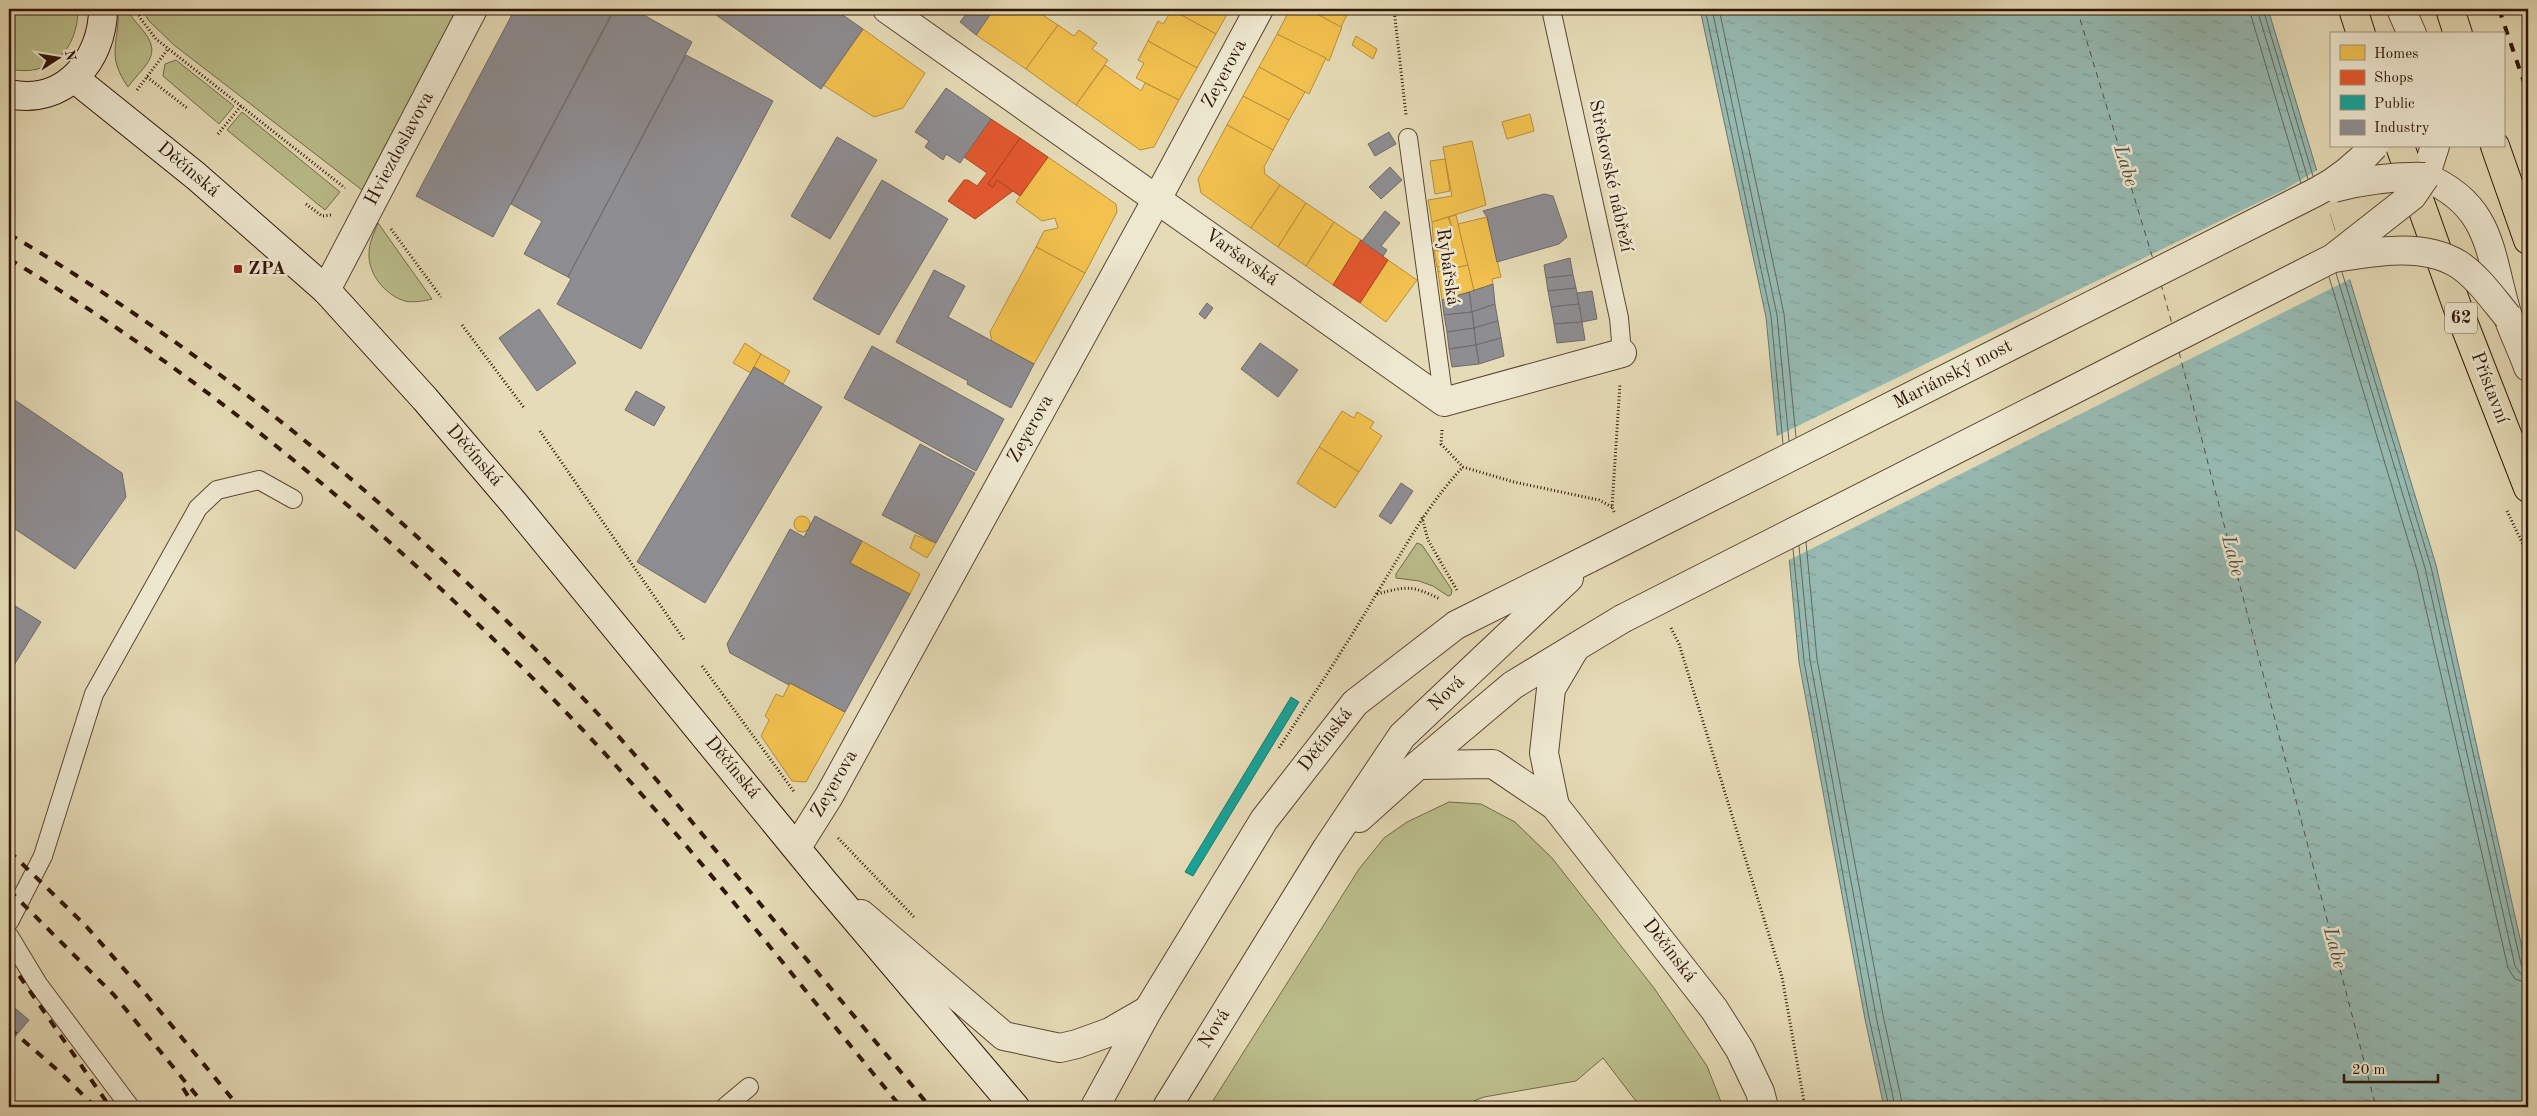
<svg xmlns="http://www.w3.org/2000/svg" width="2537" height="1116" viewBox="0 0 2537 1116" font-family="'Old Standard TT',serif">
  <defs>
    <pattern id="water-ripples" width="26" height="14" patternUnits="userSpaceOnUse" patternTransform="scale(1.25)"><rect width="26" height="14" fill="#96bab2"/><path d="M2 4q2-2 4 0t4 0M15 11q2-2 4 0t4 0" fill="none" stroke="#829f98"/></pattern>
  </defs>
  <rect width="100%" height="100%" fill="#e5dbb6"/>
  <filter id="stains"><feTurbulence type="fractalNoise" baseFrequency=".004" numOctaves="4"/><feColorMatrix values="0 0 0 0 .2 0 0 0 0 .09 0 0 0 0 .02 0 0 0 .5 -.17"/></filter>
  <radialGradient id="worn" r=".72"><stop offset=".6" stop-color="#630" stop-opacity="0"/><stop offset="1" stop-color="#630" stop-opacity=".3"/></radialGradient>
  <g fill="#babe8b" stroke="#746a49">
    <path d="M9,9h69c0,40 -27,69 -69,60z"/>
    <path d="M118,9h10c2,7 8,13 13,19 23,27 5,35 -13,59 -23,-33 -8,-44 -10,-78z"/>
    <polygon points="142,9 458,9 362,190 174,45 149,21"/>
    <polygon points="176,60 234,106 219,124 163,76 165,64"/>
    <polygon points="242,112 340,192 325,210 227,130"/>
    <path d="M378,223l54,76c-8,2 -19,4 -27,2 -20,-6 -37,-27 -36,-48 0,-10 5,-20 9,-30z"/>
    <polygon points="1417,543 1422,545 1452,590 1451,595 1448,596 1433,586 1419,581 1396,578 1396,574"/>
    <polygon points="1449,802 1481,804 1515,822 1552,858 1654,988 1707,1066 1723,1107 1635,1107 1639,1105 1603,1058 1576,1081 1484,1097 1458,1107 1209,1107 1359,869 1384,838 1407,822"/>
  </g>
  <polygon fill="url(#water-ripples)" stroke="#6d786e" points="1700,9 2268,9 2436,565 2528,974 2528,1107 1884,1107 1865,1019 1799,662 1766,317"/>
  <polygon fill="#e5dbb6" points="2319,169 2332,213 2330,214 2335,231 2337,230 2352,278 1787,561 1775,437 2284,190"/>
  <g fill="#f2c14e" stroke="#b88d39">
    <polygon points="994,9 1045,9 1041,14 1058,25 1026,69 976,35"/>
    <polygon points="1172,9 1230,9 1216,34 1172,10"/>
    <polygon points="1290,9 1308,9 1342,27 1329,61 1277,34"/>
    <polygon points="1308,9 1350,9 1341,27"/>
    <polygon points="1172,10 1216,34 1197,68 1148,41 1158,21 1163,24"/>
    <polygon points="1058,25 1074,36 1079,30 1097,43 1092,49 1108,60 1076,105 1026,69"/>
    <polygon points="863,29 925,73 903,108 874,117 823,85"/>
    <polygon points="1277,34 1326,58 1309,94 1259,67"/>
    <polygon points="1356,36 1377,49 1373,59 1352,45"/>
    <polygon points="1148,41 1197,68 1179,100 1136,78 1144,63 1138,60"/>
    <polygon points="1105,65 1141,91 1145,83 1179,100 1154,147 1140,150 1076,105"/>
    <polygon points="1259,67 1305,92 1289,120 1243,96"/>
    <polygon points="1243,96 1289,120 1273,150 1227,125"/>
    <polygon points="1530,114 1534,131 1507,139 1502,122"/>
    <polygon points="1227,125 1273,150 1264,167 1265,174 1280,185 1251,228 1201,193 1198,179"/>
    <polygon points="1472,141 1486,205 1432,222 1428,200 1452,196 1443,147"/>
    <polygon points="1048,157 1116,204 1117,212 1085,273 1036,247 1044,231 1058,228 1055,218 1042,221 1016,202"/>
    <polygon points="1445,159 1450,191 1435,194 1430,161"/>
    <polygon points="1280,185 1306,203 1278,247 1251,228"/>
    <polygon points="1306,203 1334,222 1306,266 1278,247"/>
    <polygon points="1456,215 1468,265 1438,272 1437,265 1451,264 1443,231 1452,227 1449,217"/>
    <polygon points="1448,217 1452,227 1442,233 1446,249 1434,251 1432,222"/>
    <polygon points="1487,217 1501,277 1492,279 1493,284 1474,291 1458,224"/>
    <polygon points="1334,222 1361,240 1333,285 1306,266"/>
    <polygon points="1036,247 1085,273 1034,364 992,342 990,332"/>
    <polygon points="1446,249 1451,264 1437,267 1434,251"/>
    <polygon points="1388,260 1417,280 1386,322 1360,303"/>
    <polygon points="1468,265 1474,291 1442,300 1438,272"/>
    <polygon points="745,343 761,354 751,373 733,363"/>
    <polygon points="761,354 790,371 783,384 754,367"/>
    <polygon points="1342,411 1354,418 1357,412 1374,422 1370,428 1382,436 1359,472 1319,447"/>
    <polygon points="1319,447 1359,472 1335,508 1297,483"/>
    <circle cx="802" cy="524" r="8"/>
    <polygon points="915,535 936,543 927,558 910,548"/>
    <polygon points="862,541 920,574 910,594 850,563"/>
    <polygon points="790,683 845,712 806,782 792,781 761,736 769,720 765,716 776,694 783,697"/>
  </g>
  <g fill="#e4572e" stroke="#ae4322">
    <polygon points="991,119 1020,138 988,184 993,187 997,180 1013,191 975,219 948,201 964,180 968,180 977,186 987,173 964,157"/>
    <polygon points="1020,138 1048,157 1020,196 997,180 993,187 988,184"/>
    <polygon points="1361,240 1388,260 1360,303 1333,285"/>
  </g>
  <polygon fill="#17a398" stroke="#1e786c" points="1291,697 1299,702 1193,876 1185,872"/>
  <g fill="#8d8d92" stroke="#716968">
    <polygon points="515,9 614,9 493,237 416,196"/>
    <polygon points="615,9 633,9 692,42 568,277 524,254 542,221 511,204"/>
    <polygon points="713,9 834,9 863,29 821,89 712,12"/>
    <polygon points="970,9 994,9 976,35 960,22"/>
    <polygon points="686,55 773,101 641,349 557,304 571,279 568,277"/>
    <polygon points="946,88 991,119 960,163 946,154 943,160 925,147 929,141 915,132"/>
    <polygon points="1389,132 1396,144 1375,156 1368,144"/>
    <polygon points="837,137 877,160 830,239 791,216"/>
    <polygon points="1390,167 1402,180 1381,199 1369,187"/>
    <polygon points="882,180 948,219 879,335 813,299"/>
    <polygon points="1544,194 1553,196 1567,237 1559,244 1497,262 1487,217 1483,211"/>
    <polygon points="1385,211 1400,223 1381,246 1387,250 1383,256 1362,241"/>
    <polygon points="1570,258 1573,275 1546,278 1544,265"/>
    <polygon points="934,270 965,286 948,317 1034,364 1011,408 967,384 968,381 896,342"/>
    <polygon points="1573,275 1576,288 1548,291 1546,278"/>
    <polygon points="1493,284 1495,304 1472,312 1469,292"/>
    <polygon points="1576,288 1579,304 1551,307 1548,291"/>
    <polygon points="1592,291 1597,319 1582,322 1577,293"/>
    <polygon points="1469,292 1472,312 1444,315 1442,300"/>
    <polygon points="1207,303 1213,308 1205,319 1199,314"/>
    <polygon points="1495,304 1498,321 1474,328 1472,312"/>
    <polygon points="1579,304 1582,322 1554,324 1551,307"/>
    <polygon points="539,309 576,363 537,391 499,338"/>
    <polygon points="1472,312 1474,328 1447,332 1444,315"/>
    <polygon points="1498,321 1501,338 1476,345 1474,328"/>
    <polygon points="1582,322 1585,340 1557,343 1554,324"/>
    <polygon points="1474,328 1476,345 1449,349 1447,332"/>
    <polygon points="1501,338 1504,356 1479,364 1476,345"/>
    <polygon points="1260,343 1298,370 1278,397 1241,369"/>
    <polygon points="1476,345 1479,364 1452,367 1449,349"/>
    <polygon points="872,346 1004,419 976,471 844,398"/>
    <polygon points="754,367 822,407 705,603 637,562"/>
    <polygon points="636,391 665,407 654,426 625,410"/>
    <polygon points="9,396 122,473 126,497 75,569 9,525"/>
    <polygon points="920,444 975,473 936,543 882,515"/>
    <polygon points="1401,483 1413,491 1391,524 1379,516"/>
    <polygon points="815,516 862,541 850,563 910,594 845,712 790,683 789,685 730,653 727,644 790,529 804,537"/>
    <polygon points="9,602 41,622 9,673"/>
    <polygon points="9,1003 29,1020 9,1044"/>
  </g>
  <g fill="none" stroke-linecap="round" stroke-linejoin="round">
    <g stroke="#62685c" stroke-width="1">
      <polyline points="1705,9 1771,316 1783,444"/>
      <polyline points="1712,9 1777,315 1789,441"/>
      <polyline points="1719,9 1784,314 1796,437"/>
      <polyline points="2249,9 2301,183"/>
      <polyline points="2257,9 2308,179"/>
      <polyline points="2263,9 2313,176"/>
      <polyline points="2342,272 2431,567 2521,964 2523,968 2528,969"/>
      <polyline points="2336,273 2425,568 2515,966 2520,973 2528,975"/>
      <polyline points="2329,277 2417,570 2508,968 2515,979 2528,983"/>
      <polyline points="1806,542 1817,659 1883,1015 1903,1107"/>
      <polyline points="1799,546 1810,660 1876,1016 1895,1107"/>
      <polyline points="1793,549 1804,661 1869,1018 1889,1107"/>
    </g>
    <g stroke="#534f43" stroke-width="1" stroke-dasharray="6 5" stroke-linecap="butt">
      <polyline points="2077,9 2153,259"/>
      <polyline points="2161,284 2172,324"/>
      <polyline points="2179,352 2376,1107"/>
    </g>
    <g stroke="#5c4633" stroke-width="20">
      <g id="service">
        <polyline points="1551,9 1619,318 1622,353"/>
        <polyline points="1408,138 1444,402"/>
        <polyline points="9,922 43,856 94,694 198,508 217,490 259,480 293,499"/>
        <polyline points="9,936 38,984 130,1107"/>
        <polyline points="725,1107 749,1087"/>
      </g>
    </g>
    <g stroke="#5c4633" stroke-width="30">
      <g id="minor">
        <polyline points="887,9 1444,402 1622,353"/>
        <polyline points="326,290 473,9"/>
        <polyline points="797,847 829,796 1157,199 1259,9"/>
      </g>
    </g>
    <g stroke="#5c4633" stroke-width="30">
      <g id="tertiary">
        <polyline points="2401,9 2412,34"/>
        <path d="M2435,146l-10,31c69,29 64,79 83,140 6,17 14,33 20,50"/>
        <polyline points="1418,765 1493,764 1555,806 1714,1009 1740,1050 1760,1092 1764,1107"/>
        <polyline points="1555,806 1544,753 1551,689 1574,650"/>
        <polyline points="1359,818 1418,765 1513,685 1622,619"/>
        <polyline points="861,914 1004,1036 1060,1048 1077,1044 1110,1032 1148,1010"/>
        <polyline points="1095,1107 1148,1010 1264,820 1355,703 1456,625 1590,558"/>
        <polyline points="1167,1107 1327,848 1402,736 1569,578"/>
      </g>
    </g>
    <g stroke="#2f1507" stroke-width="30">
      <g id="secondary">
        <polyline points="74,78 196,176 326,290 425,399 513,502 824,882 1015,1107"/>
        <path d="M9,94c55,12 94,-34 94,-85"/>
      </g>
    </g>
    <g stroke="#2f1507" stroke-width="30">
      <g id="primary">
        <polyline points="2353,9 2361,34"/>
        <polyline points="2450,9 2458,34"/>
        <polyline points="2400,146 2457,306 2528,488"/>
        <polyline points="2495,146 2528,240"/>
      </g>
    </g>
    <g stroke="#2f1507" stroke-width="3" stroke-dasharray="1 2.5" stroke-linecap="butt">
      <polyline points="136,9 141,19 156,39 345,188"/>
      <polyline points="1394,9 1406,115"/>
      <polyline points="147,77 187,108"/>
      <polyline points="137,90 168,49"/>
      <polyline points="218,134 241,106"/>
      <polyline points="306,204 322,216 331,215"/>
      <polyline points="391,229 441,297"/>
      <polyline points="462,325 525,409"/>
      <polyline points="1442,430 1441,444 1463,467 1514,482 1599,500 1612,507"/>
      <polyline points="540,431 685,641"/>
      <polyline points="2507,511 2528,555"/>
      <polyline points="1614,512 1612,507 1620,384"/>
      <polyline points="1422,517 1428,540 1458,592"/>
      <path d="M1377,594c31,-8 34,-9 63,5"/>
      <polyline points="1671,628 1679,644 1782,977 1805,1107"/>
      <polyline points="702,666 795,793"/>
      <path d="M1279,748c33,-51 67,-102 98,-155 27,-44 50,-88 86,-126"/>
      <polyline points="838,838 915,918"/>
    </g>
    <use href="#service" stroke="#eee8d0" stroke-width="18"/>
    <use href="#minor" stroke="#eee8d0" stroke-width="28"/>
    <use href="#tertiary" stroke="#eee8d0" stroke-width="28"/>
    <use href="#secondary" stroke="#eee8d0" stroke-width="28"/>
    <use href="#primary" stroke="#e5dbb6" stroke-width="28"/>
    <g stroke="#2f1507" stroke-width="4" stroke-dasharray="9 9" stroke-linecap="butt">
      <polyline points="2499,9 2528,94"/>
      <polyline points="2524,9 2528,22"/>
      <path d="M9,234c218,129 416,296 590,481 48,52 93,107 138,161 64,77 129,154 193,231"/>
      <path d="M9,259c211,127 401,289 571,468 114,120 215,253 321,380"/>
      <polyline points="9,851 85,925 145,993 239,1107"/>
      <polyline points="9,890 114,995 206,1107"/>
      <polyline points="9,961 110,1107"/>
      <polyline points="9,1028 62,1074 95,1107"/>
      <polyline points="183,1088 195,1107"/>
    </g>
    <g stroke="#5c4633" stroke-width="30" stroke-linecap="butt">
      <g id="tertiary-bridge">
        <path d="M2334,188c31,-8 59,-12 91,-11"/>
        <path d="M2334,258c40,-6 88,-16 124,6 20,13 35,35 50,53"/>
        <path d="M1590,558l726,-366c23,-12 40,-26 58,-46"/>
        <polyline points="1622,619 2333,258 2412,196 2425,177"/>
      </g>
    </g>
    <use href="#tertiary-bridge" stroke="#eee8d0" stroke-width="28"/>
  </g>
  <rect fill="#8f2418" stroke="#eee8d0" stroke-width="2" x="233" y="264" width="10" height="10" rx="2.5"/>
  <g text-anchor="middle" dominant-baseline="central" stroke-width="5" stroke-linejoin="round" paint-order="stroke">
    <rect fill="#eee8d0" stroke="#685443" stroke-width="1" x="2445" y="302.5" width="32" height="31" rx="4"/>
    <g font-size="18" font-weight="bold" fill="#2f1507">
      <text x="2461" y="318">62</text>
    </g>
    <g font-size="19" fill="#2f1507" stroke="#eee8d0">
      <text transform="translate(1225 74) rotate(-62)">Zeyerova</text>
      <text transform="translate(400 149) rotate(-62)">Hviezdoslavova</text>
      <text transform="translate(188 170) rotate(40)">Děčínská</text>
      <text transform="translate(1610 176) rotate(78)">Střekovské nábřeží</text>
      <text transform="translate(1241 258) rotate(35)">Varšavská</text>
      <text transform="translate(1447 267) rotate(82)">Rybářská</text>
      <text transform="translate(1953 375) rotate(-27)">Mariánský most</text>
      <text transform="translate(2489 388) rotate(69)">Přístavní</text>
      <text transform="translate(1031 429) rotate(-61)">Zeyerova</text>
      <text transform="translate(474 456) rotate(49)">Děčínská</text>
      <text transform="translate(1447 694) rotate(-44)">Nová</text>
      <text transform="translate(1326 740) rotate(-52)">Děčínská</text>
      <text transform="translate(732 768) rotate(50)">Děčínská</text>
      <text transform="translate(835 784) rotate(-60)">Zeyerova</text>
      <text transform="translate(1669 951) rotate(52)">Děčínská</text>
      <text transform="translate(1215 1029) rotate(-58)">Nová</text>
    </g>
    <g font-size="19" font-weight="bold" fill="#2f1507" stroke="#eee8d0" text-anchor="start">
      <text x="248" y="269">ZPA</text>
    </g>
    <g font-size="20" font-style="italic" fill="#534f43" stroke="#eee8d0">
      <text transform="translate(2125 166) rotate(73)">Labe</text>
      <text transform="translate(2232 556) rotate(75)">Labe</text>
      <text transform="translate(2334 948) rotate(75)">Labe</text>
    </g>
  </g>
  <rect width="2537" height="1116" fill="none" stroke="#e5dbb6" stroke-width="30"/>
  <rect x="10" y="10" width="2517" height="1096" fill="none" stroke="#2f1507" stroke-width="2.5"/>
  <rect x="15" y="15" width="2507" height="1086" fill="none" stroke="#2f1507"/>
  <rect x="2330" y="32" width="175" height="115" fill="#eee8d0" stroke="#a29480"/>
  <rect x="2340" y="45" width="25" height="15" fill="#f2c14e" stroke="#a29480"/>
  <text x="2374" y="58" font-size="15" fill="#2f1507">Homes</text>
  <rect x="2340" y="70" width="25" height="15" fill="#e4572e" stroke="#a29480"/>
  <text x="2374" y="82" font-size="15" fill="#2f1507">Shops</text>
  <rect x="2340" y="95" width="25" height="15" fill="#17a398" stroke="#a29480"/>
  <text x="2374" y="108" font-size="15" fill="#2f1507">Public</text>
  <rect x="2340" y="120" width="25" height="15" fill="#8d8d92" stroke="#a29480"/>
  <text x="2374" y="132" font-size="15" fill="#2f1507">Industry</text>
  <g transform="translate(58 58) rotate(78)" stroke="#eee8d0" stroke-width="4" paint-order="stroke">
  <path d="M0-4L9 19L0 12L-9 19Z" fill="#2f1507"/>
  <text y="-8" font-size="14" font-weight="bold" text-anchor="middle" fill="#2f1507">N</text>
  </g>
  <path d="M2344 1074v8h94v-8" fill="none" stroke="#2f1507" stroke-width="2.5"/>
  <text x="2352" y="1074" font-size="15" fill="#2f1507" stroke="#eee8d0" stroke-width="4" paint-order="stroke">20 m</text>
  <rect width="100%" height="100%" filter="url(#stains)"/>
  <rect width="100%" height="100%" fill="url(#worn)"/>
</svg>
